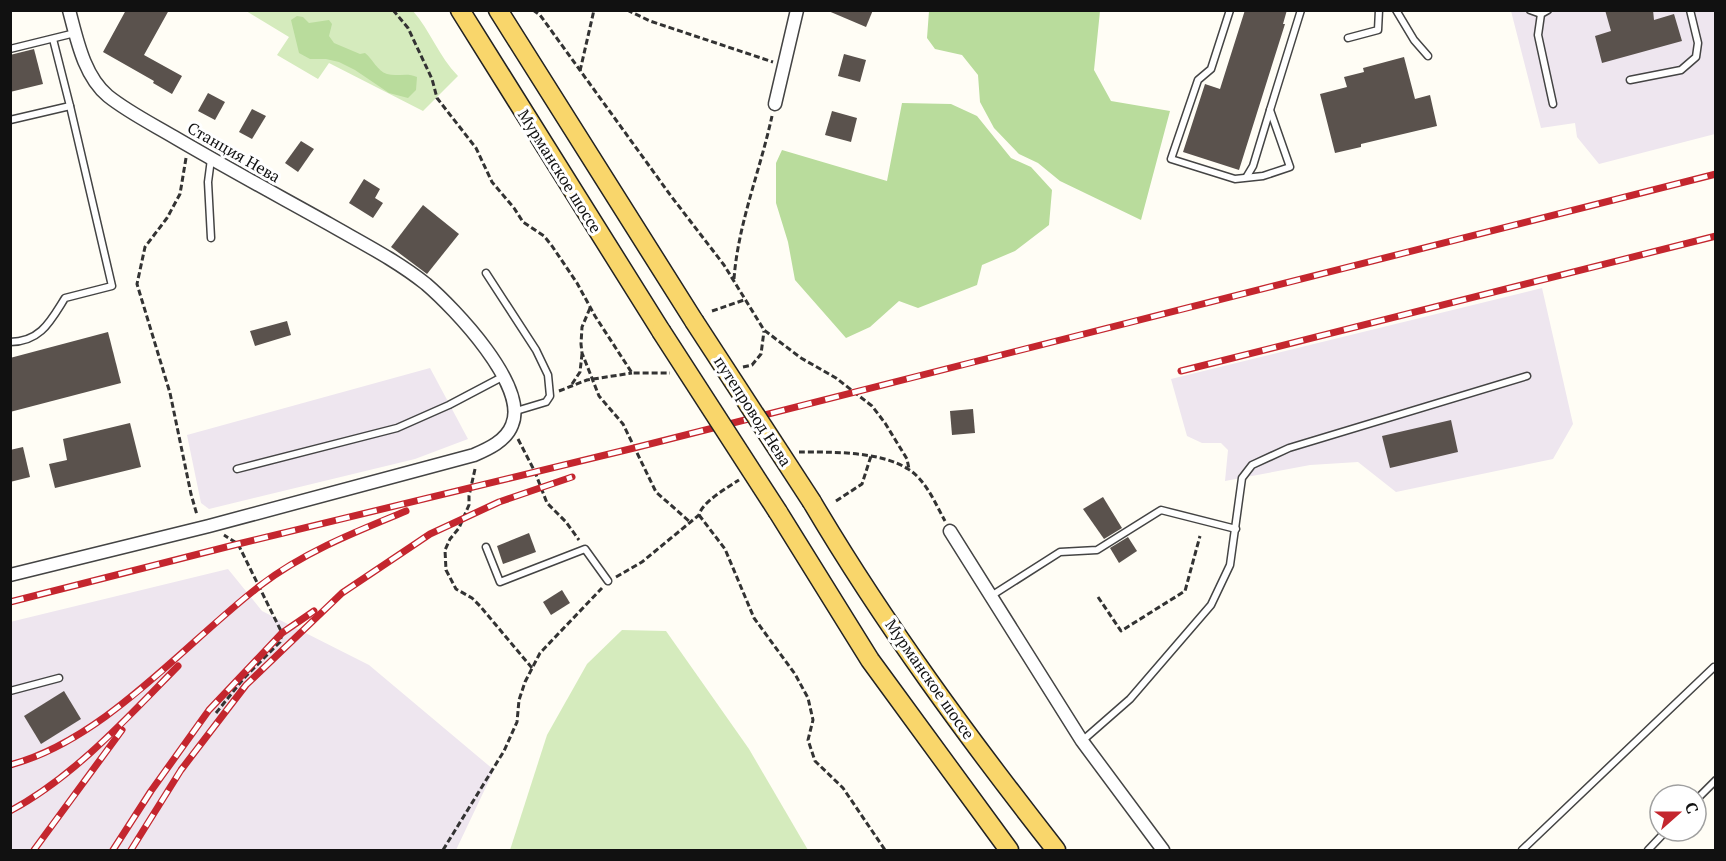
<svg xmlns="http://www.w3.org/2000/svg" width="1726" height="861" viewBox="0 0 1726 861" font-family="'PT Serif',serif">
  <rect width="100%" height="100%" fill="#fffdf5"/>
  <g fill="#eee6ef">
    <polygon points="1511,11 1715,11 1715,134 1599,164 1577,137 1575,123 1541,128"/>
    <polygon points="1542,288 1573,424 1553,459 1396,492 1358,462 1310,465 1225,481 1228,450 1221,443 1202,443 1187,436 1171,379"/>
    <polygon points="430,368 468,439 415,459 209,509 201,503 187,435"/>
    <polygon points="228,569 262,611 369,665 494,770 456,850 11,850 10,622"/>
  </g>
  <g fill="#d5ebbd">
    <path d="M246,11h167c17,19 26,46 45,65l-35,35 -94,-48 -11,16 -41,-24 12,-18z"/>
    <polygon points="622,630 666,631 749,749 808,850 510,850 547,735 587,664"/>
  </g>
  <g fill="#b9dc9c">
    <polygon points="929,11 1100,11 1094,70 1111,101 1170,111 1141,220 1060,181 1038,163 1019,154 994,128 980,102 978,75 962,55 935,49 927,38"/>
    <path d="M297,16l6,1 6,6 20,-3 3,4 -3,12 5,7 26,11 5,-1c8,6 12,18 22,21 10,3 20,-2 30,3l-1,13 -8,8 -19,-5 -34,-23 -16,-8 -13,-3h-16l-11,-6 -8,-33z"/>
    <polygon points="902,103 951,104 977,116 1011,158 1031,167 1052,190 1049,225 1015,251 982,265 977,285 918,308 899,301 870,327 846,338 795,280 788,242 776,203 776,163 782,150 887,181"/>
  </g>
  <g fill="#5a524d">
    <polygon points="126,10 169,10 144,55 182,76 172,94 153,83 154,81 103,52"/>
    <polygon points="826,10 873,10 866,27"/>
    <polygon points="1245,10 1287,10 1283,24 1285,24 1239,170 1183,152 1205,84 1220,89"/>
    <polygon points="1605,10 1653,10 1654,20 1674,14 1682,41 1602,63 1595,36 1611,31"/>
    <polygon points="34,49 43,84 10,92 10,55"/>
    <polygon points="844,54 866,60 860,82 838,76"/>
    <polygon points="1404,57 1415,99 1430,95 1437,126 1361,144 1361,147 1335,153 1320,94 1347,87 1344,77 1364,72 1363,68"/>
    <polygon points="208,93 225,102 215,120 198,111"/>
    <polygon points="252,109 266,116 252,139 239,132"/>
    <polygon points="832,111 857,118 851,142 825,135"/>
    <polygon points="301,141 314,149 298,172 285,163"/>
    <polygon points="364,179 380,189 375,198 383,203 373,218 349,203"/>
    <polygon points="423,205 459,234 427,274 391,247"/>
    <polygon points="287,321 291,335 255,346 250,331"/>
    <polygon points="108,332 121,383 10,412 10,358"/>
    <polygon points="973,409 975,433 952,435 950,411"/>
    <polygon points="1451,420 1458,452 1390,468 1382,436"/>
    <polygon points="130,423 141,467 55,488 49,464 67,460 63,439"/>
    <polygon points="23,447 30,477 10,482 10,450"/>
    <polygon points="1103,497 1122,528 1104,539 1083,509"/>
    <polygon points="529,533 536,552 503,564 497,546"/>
    <polygon points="1128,537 1137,551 1119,563 1110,548"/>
    <polygon points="562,590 570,603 551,615 543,602"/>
    <polygon points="64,691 81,719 41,744 24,716"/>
  </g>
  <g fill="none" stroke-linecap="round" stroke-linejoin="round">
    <g stroke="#444" stroke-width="9">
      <g id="service">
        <polyline points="1230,10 1211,69 1198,80 1171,159 1235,179 1263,176 1290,167 1270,110 1301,10"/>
        <polyline points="1396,10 1414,40 1428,56"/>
        <polyline points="1530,10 1541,14"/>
        <polyline points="1548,10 1541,14 1538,35 1553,104"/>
        <polyline points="1348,38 1378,30 1379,10"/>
        <polyline points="10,49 75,33"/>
        <polyline points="1630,80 1681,70 1696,57 1698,43 1690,10"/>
        <polyline points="10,120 70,106 53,39"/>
        <polyline points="211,159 208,182 211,238"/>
        <polyline points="1247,176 1253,166 1270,110"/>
        <polyline points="486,273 536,350 548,375 550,396 546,402 516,411"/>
        <path d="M10,342c31,0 41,-22 55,-44l47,-12 -42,-180"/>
        <polyline points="237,469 397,428 449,405 504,376"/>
        <polyline points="486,547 500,582 585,549 608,581"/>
        <polyline points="991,596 1060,552 1097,550 1161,510 1236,529"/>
        <polyline points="10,691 59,678"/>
        <polyline points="1082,741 1130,699 1211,605 1230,565 1242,478 1252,465 1289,448 1527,376"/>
        <polyline points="1696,800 1716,780"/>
        <polyline points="1522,850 1714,667"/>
        <polyline points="1648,850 1666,831"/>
      </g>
    </g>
    <g stroke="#444" stroke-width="15">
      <g id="minor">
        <polyline points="775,104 797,10"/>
        <polyline points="950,531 1082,741 1163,850"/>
        <path d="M10,575l199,-49 265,-71c14,-6 32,-14 38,-30 17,-39 -58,-117 -86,-141 -30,-24 -64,-41 -97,-60 -52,-29 -104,-57 -155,-87 -22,-13 -46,-25 -66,-41 -24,-20 -31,-56 -39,-86"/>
      </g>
    </g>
    <g stroke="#222" stroke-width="21">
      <g id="primary">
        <polyline points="460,10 661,331"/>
        <polyline points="498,10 694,321"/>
        <path d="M812,502c72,122 157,237 244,348"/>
        <polyline points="778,512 870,660 1009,850"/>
      </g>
    </g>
    <g stroke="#333" stroke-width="3" stroke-dasharray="6 3" stroke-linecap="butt">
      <polyline points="393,10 408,28 432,79 437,98 476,148 492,182 514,208 523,222 544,236 552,246 577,283 595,316 632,373 670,373"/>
      <polyline points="533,10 540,15 671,196 724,265 764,330 801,358 836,378 872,406 885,423 907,459 909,469"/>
      <polyline points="627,10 650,21 773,62"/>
      <polyline points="580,71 594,10"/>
      <polyline points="186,158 180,194 167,218 145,247 137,284 170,393 191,494 197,515"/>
      <path d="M734,279c4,-55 26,-108 38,-163"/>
      <polyline points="590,308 582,327 581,344 582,353 599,396 623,424 656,492 690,522"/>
      <polyline points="712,311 744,300"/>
      <polyline points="743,367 752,365 761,354 764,331"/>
      <polyline points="572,384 580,372 582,354"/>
      <polyline points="559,391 587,380 632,373"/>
      <polyline points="518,439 535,472 547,503 566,522 579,540"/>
      <path d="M799,452c32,0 81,-1 109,17 18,11 27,34 37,52"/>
      <polyline points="475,469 469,496 469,505 459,528 450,539 445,550 446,570 456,589 472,598 480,606 532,668"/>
      <polyline points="836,501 862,484 871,456"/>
      <polyline points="699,515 725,549 754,618 795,674 808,698 813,720 808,740 815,761 843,788 885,850"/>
      <path d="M616,577l26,-15 57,-47c3,-13 29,-28 40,-35"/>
      <polyline points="1098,597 1121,631 1185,591 1200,536"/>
      <polyline points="216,713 244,678 280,642 282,633 238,544 224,535"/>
      <polyline points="443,850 504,751 517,722 519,700 525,682 540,653 602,588"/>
    </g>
    <use href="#service" stroke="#fff" stroke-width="6"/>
    <use href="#minor" stroke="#fff" stroke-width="12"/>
    <use href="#primary" stroke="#f9d66b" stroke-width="18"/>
    <g stroke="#c4262e" stroke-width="7">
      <g id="rail">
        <polyline points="1181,371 1716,236"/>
        <polyline points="10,602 238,544 634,448 1716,174"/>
        <path d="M10,765c95,-25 175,-122 251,-180 43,-33 94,-53 145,-74"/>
        <path d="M10,811c64,-34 118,-94 168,-145"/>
        <polyline points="34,850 122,730"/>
        <polyline points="113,850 151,791 209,710 282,633 314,611"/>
        <polyline points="131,850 181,770 246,685 342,593 430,534 499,502 572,477"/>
      </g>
    </g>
    <use href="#rail" stroke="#fff" stroke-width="4.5" stroke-dasharray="14" stroke-linecap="butt"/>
    <g stroke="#222" stroke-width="21" stroke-linecap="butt">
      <g id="primary-bridge">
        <polyline points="694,321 812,502"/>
        <polyline points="661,331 778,512"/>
      </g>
    </g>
    <use href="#primary-bridge" stroke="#f9d66b" stroke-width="18"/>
  </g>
  <g text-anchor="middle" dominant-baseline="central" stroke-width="6" stroke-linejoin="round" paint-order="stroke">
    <g font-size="16" fill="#111" stroke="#fff">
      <text transform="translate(234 152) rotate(30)">Станция Нева</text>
      <text transform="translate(560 171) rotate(58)">Мурманское шоссе</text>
      <text transform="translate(753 411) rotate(57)">путепровод Нева</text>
      <text transform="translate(930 679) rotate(55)">Мурманское шоссе</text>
    </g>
  </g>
  <rect width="1726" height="861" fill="none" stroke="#111111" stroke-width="24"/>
  <g transform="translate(1678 813) rotate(69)"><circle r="28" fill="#ffffff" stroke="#a0a0a0" stroke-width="1.5"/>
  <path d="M0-4.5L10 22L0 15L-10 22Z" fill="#c4262e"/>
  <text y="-9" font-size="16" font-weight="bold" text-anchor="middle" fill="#111111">С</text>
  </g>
</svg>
